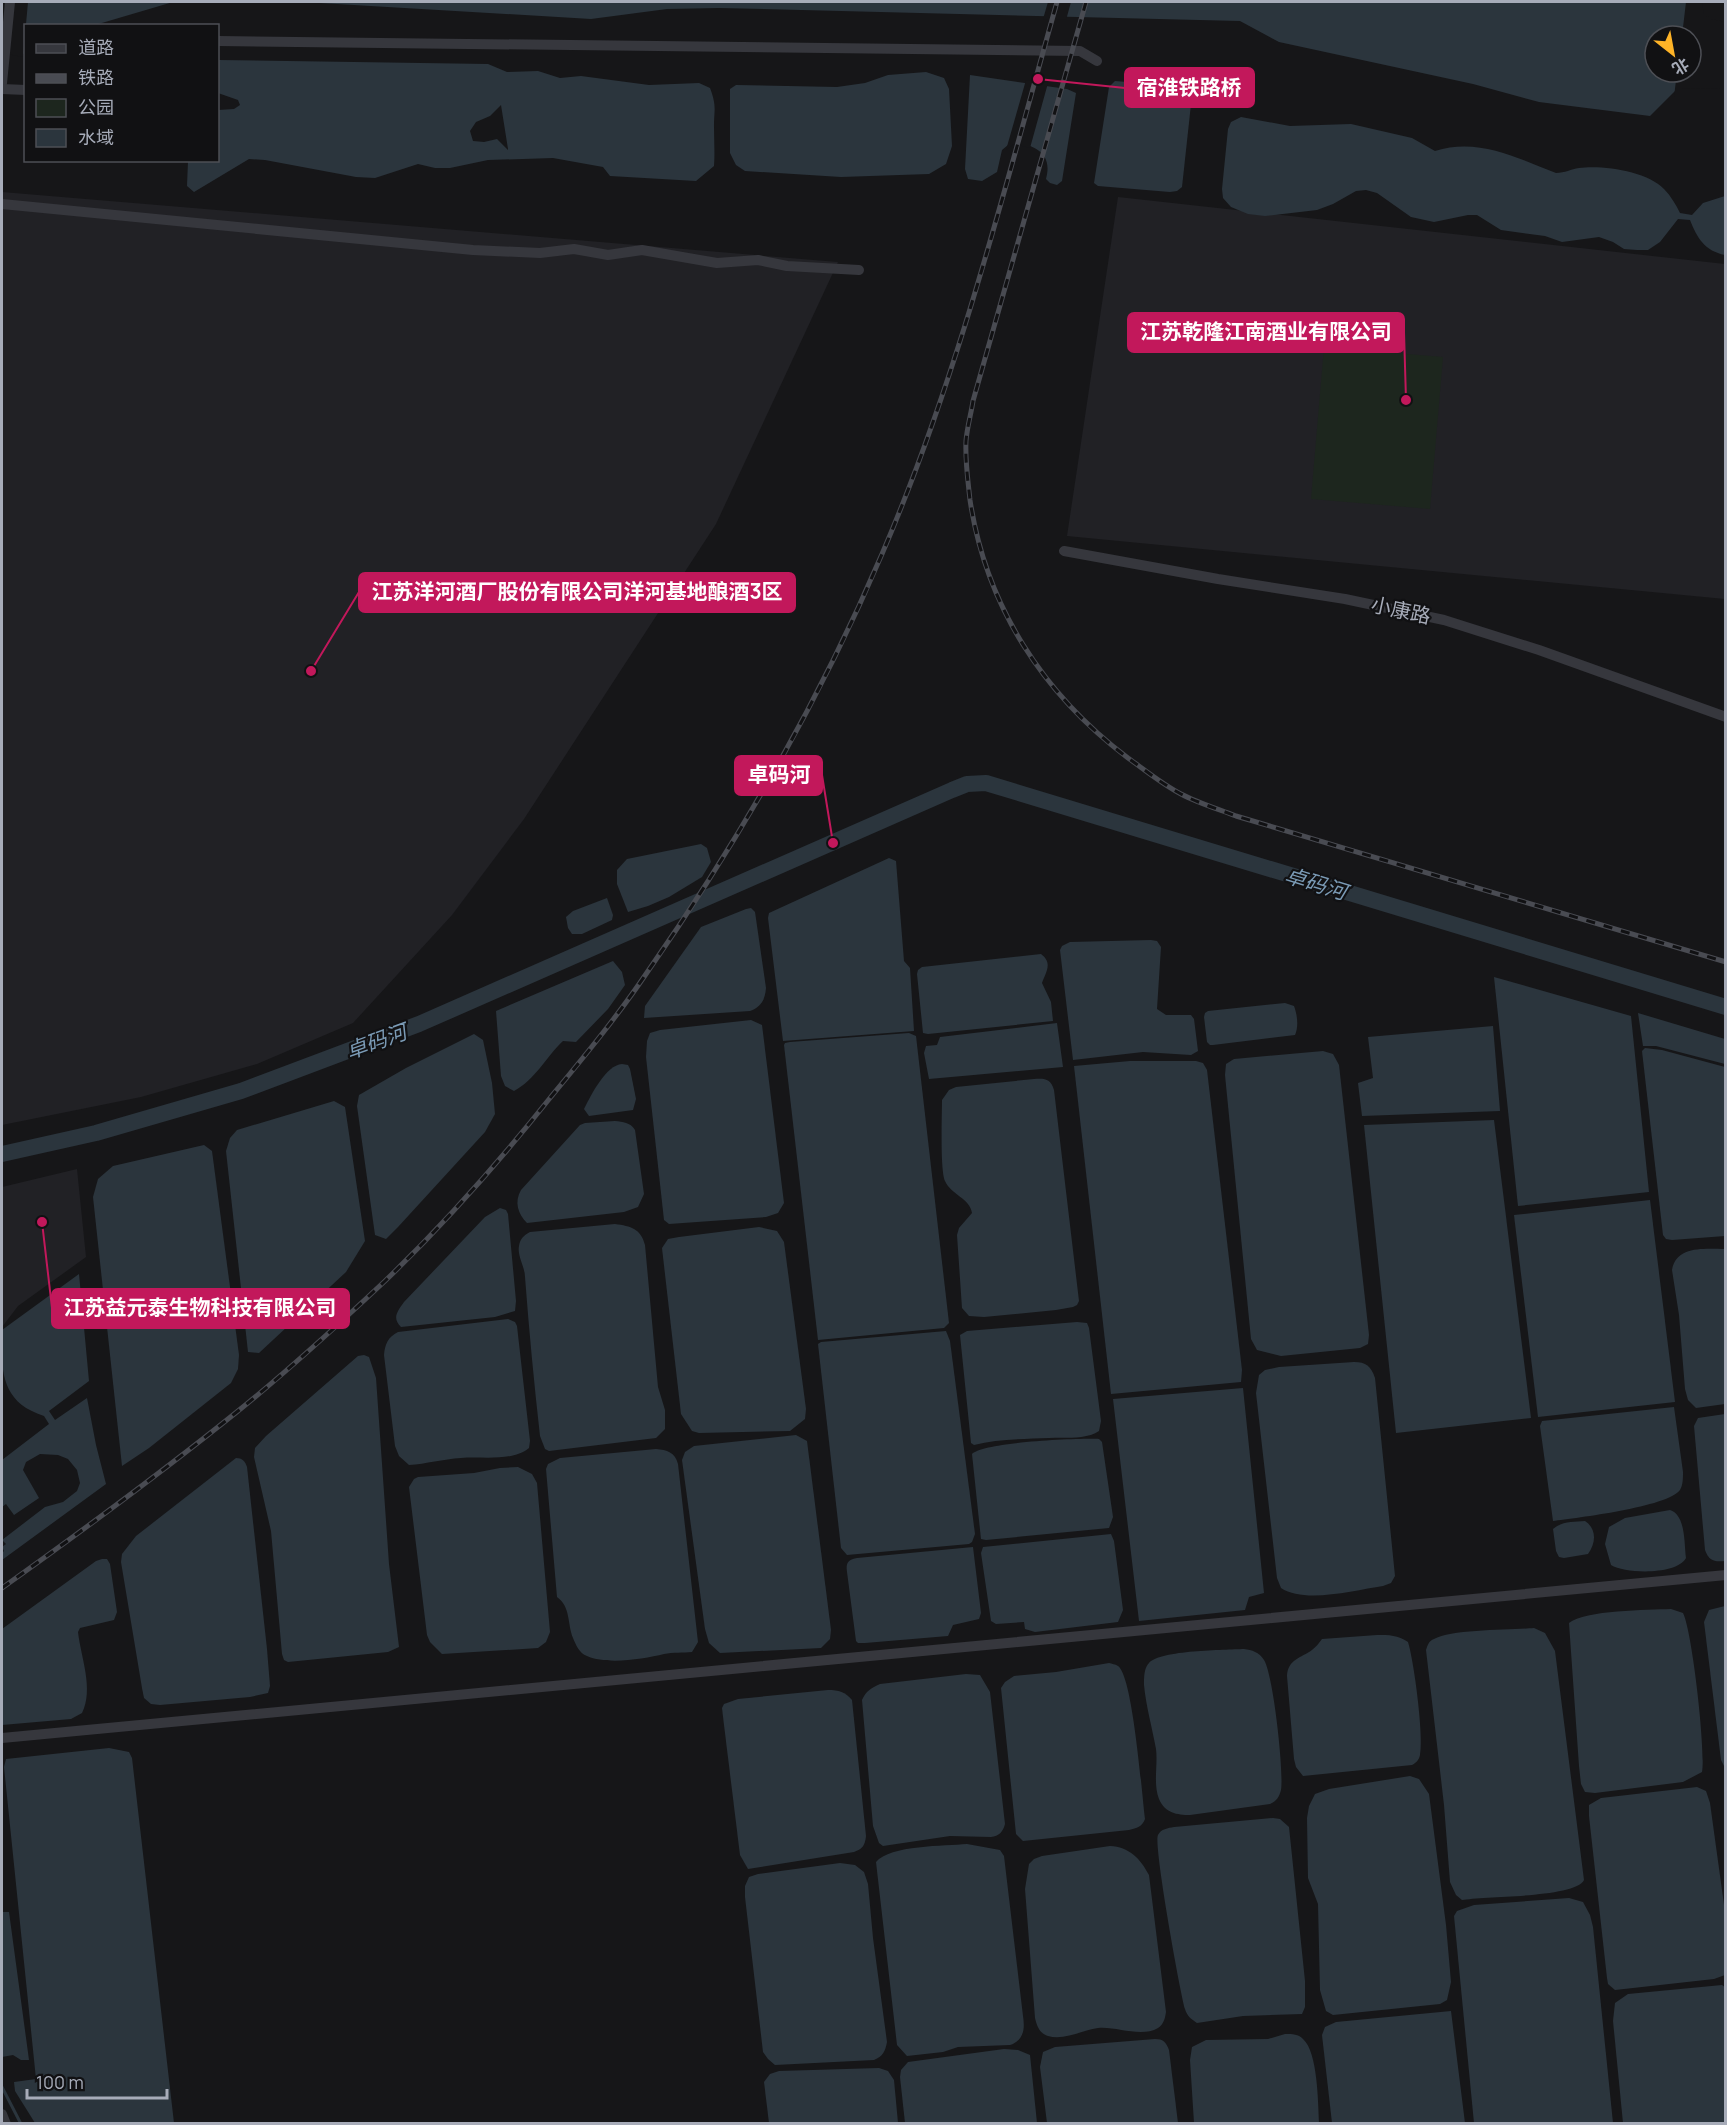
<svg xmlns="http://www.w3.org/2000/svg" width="1727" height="2125" viewBox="0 0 1727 2125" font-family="Manrope,'Noto Sans SC',sans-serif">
  <rect width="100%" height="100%" fill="#161618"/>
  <g fill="#212125">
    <polygon points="2,192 838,262 716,524 524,819 452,915 353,1023 257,1064 141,1097 2,1125"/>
    <polygon points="1118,197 1725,264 1725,599 1067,536"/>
    <polygon points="77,1169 86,1257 18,1306 2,1327 2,1187"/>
  </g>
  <polygon fill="#1d261e" points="1324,347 1443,357 1430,509 1311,499"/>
  <g fill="#2b353d" fill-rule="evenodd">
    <polygon points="2,2 173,2 95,25 26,26 25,54 2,50"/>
    <path d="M303,2h1396l21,83 -40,1 -30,30 -111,-14 -66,-18 -194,-42 -39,-21 -521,-13 -52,1 -76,10zM1655,36h36v36h-36z"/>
    <path d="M218,60l270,4 19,8 31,-1 22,7 21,-2 68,9 50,-2 11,5c7,19 4,20 4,39 0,13 1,26 0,39l-18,15 -86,-5 -7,-9 -50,-9 -65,2 -38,8h-15l-17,-4 -43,14 -19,-1 -91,-17 -16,-1 -55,33 -7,-6 1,-25 30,-1v-50l16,-1 6,-4 -2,-5 -20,-7zM501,105l7,44v1l-11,-11 -13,3 -11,-1 -3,-10 6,-9 14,-6z"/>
    <polygon points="926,72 944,78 949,89 952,146 946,164 929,174 841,177 745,171 736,165 730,153 730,89 736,85 837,87 865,83 888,75"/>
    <path d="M970,75l97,14 9,4 -14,88 -5,4 -7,-2 -4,-4c7,-27 -11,-32 -32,-39l-12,10 -5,22 -15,9 -14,-2 -3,-10z"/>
    <polygon points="1115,81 1188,87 1192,95 1182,187 1177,191 1170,192 1098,186 1094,183 1109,87"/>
    <path d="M1241,117l49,9 61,-2 61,14 23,13c43,-14 82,7 121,22 9,0 15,-4 23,-5 24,-3 68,3 85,21 7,7 12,16 16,24l12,2 11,-12 22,-7v59c-20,-4 -28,-17 -35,-35l-12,-1 -18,23 -12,8h-11l-13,-1 -11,-7 -14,-5 -37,5 -17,-6 -44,-6 -24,-15h-9l-34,7 -23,-5 -34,-24 -11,-3 -10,1 -23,13 -16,6 -52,6 -17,-2 -17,-7 -8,-9 -1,-9 6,-60 3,-7z"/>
    <polygon points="701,844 707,848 711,862 702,877 669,897 648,906 628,912 617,884 617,870 627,859"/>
    <polygon points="889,858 896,861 904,961 910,968 914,1031 783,1041 768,918 769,913"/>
    <polygon points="607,898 613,915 612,920 582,934 572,934 568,928 566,917 573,911"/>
    <path d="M751,908l4,4 11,76c-1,12 -5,19 -16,23l-106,7 1,-12 56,-79 45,-18z"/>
    <polygon points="1151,940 1157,941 1161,947 1157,1009 1166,1015 1191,1015 1194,1019 1198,1051 1191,1055 1143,1052 1073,1060 1060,950 1062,946 1070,942"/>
    <path d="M1041,954c12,9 5,18 1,29l9,19 2,19 -125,13 -5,-1 -6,-59 1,-4 4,-3z"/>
    <path d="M613,961l9,11 3,13 -17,24 -32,33 -13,-1c-17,16 -28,39 -49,50l-9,-5 -4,-10 -5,-65z"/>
    <polygon points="1494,977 1631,1016 1649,1192 1518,1206"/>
    <path d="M1285,1003l9,3c3,8 5,20 1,29l-82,10h-3l-3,-3 -3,-25 1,-4 3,-2z"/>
    <polygon points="1638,1013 1725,1039 1725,1064 1656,1046 1643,1046"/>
    <polygon points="751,1020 762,1025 784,1203 778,1213 766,1217 669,1224 664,1220 646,1057 647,1041 650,1033 660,1030"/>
    <polygon points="1057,1023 1063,1067 929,1079 924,1053 926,1046 937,1045 940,1037"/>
    <polygon points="1493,1026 1500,1111 1362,1116 1358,1083 1373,1078 1368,1037"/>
    <polygon points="909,1033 916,1036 949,1323 944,1328 818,1340 784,1045 785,1043 790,1042"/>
    <polygon points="474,1034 483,1040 492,1083 495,1114 485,1132 398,1227 386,1239 375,1235 357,1106 359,1095 406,1068"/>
    <polygon points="1645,1048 1662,1050 1725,1067 1725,1236 1672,1240 1666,1239 1663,1235 1642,1051"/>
    <polygon points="1323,1051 1333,1054 1339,1065 1369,1335 1368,1344 1360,1348 1281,1356 1257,1350 1251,1339 1225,1075 1226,1064 1234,1059"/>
    <polygon points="1130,1061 1196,1061 1203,1063 1207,1070 1242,1370 1241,1382 1111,1394 1074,1066"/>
    <path d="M622,1064l6,1 2,4 6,30 -3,11 -44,6 -5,-7c7,-14 22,-44 38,-45z"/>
    <path d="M1034,1079c11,-1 17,0 20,11l25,211 -2,4 -4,2 -17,3 -72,7 -15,-1 -7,-8 -5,-73 2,-7 13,-15c-2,-15 -21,-18 -27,-32 -5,-11 -3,-65 -3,-81l7,-10 7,-3z"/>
    <polygon points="334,1101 345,1107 365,1241 346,1272 259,1353 248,1352 226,1151 230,1138 237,1130"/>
    <polygon points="1494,1120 1531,1418 1396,1433 1364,1125"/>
    <path d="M615,1121c8,1 15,1 20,9l9,64 -6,13 -14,5 -97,11c-9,-9 -13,-21 -6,-33l59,-65 5,-2z"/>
    <polygon points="204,1145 212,1151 239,1355 238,1369 231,1383 149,1448 122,1466 93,1197 98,1179 113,1166"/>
    <polygon points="1650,1200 1675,1402 1538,1417 1514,1215"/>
    <path d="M500,1208l6,2 2,4 8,87 -1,10 -20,6 -94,10c-9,-9 -4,-15 3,-25l81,-85z"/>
    <path d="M615,1224c16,2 26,5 30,21l13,142 7,23v19l-9,9 -107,13 -4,-2 -5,-13c-6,-53 -11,-106 -15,-159 0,-10 -8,-21 -6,-31 1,-7 5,-11 11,-14z"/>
    <polygon points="759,1227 777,1231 784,1242 806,1409 805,1419 790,1431 699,1433 692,1431 681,1414 662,1248 668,1239 679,1237"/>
    <path d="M1725,1249v155l-29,4 -8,-8 -3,-11 -6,-74 -7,-45c4,-25 34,-21 53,-21z"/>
    <path d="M79,1274l10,107 -40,30 6,9 32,-22 9,47 10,39 -104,76v-7l2,-2 -2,-4 4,-3 -4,-4 43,-33 18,-5 14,-11 3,-8 -3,-13 -9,-11 -10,-4 -18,-1 -14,8 -3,8 16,28 -25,17 -8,-11 -4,3v-47l47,-36 -5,-8c-44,-14 -43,-46 -42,-86z"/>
    <path d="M508,1319l7,3 2,4 13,115 -1,7c-17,14 -47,8 -68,10 -18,1 -35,6 -52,7l-10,-9 -4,-10 -11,-91c1,-11 4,-18 14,-23z"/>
    <path d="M1077,1322l10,1 2,5 12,93 -2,10c-13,9 -35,6 -50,7 -24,1 -52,1 -75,7l-3,-2 -11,-108 7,-4z"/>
    <polygon points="946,1331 950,1341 975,1534 972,1542 969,1544 847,1555 841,1548 818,1344 821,1342"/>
    <polygon points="364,1355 369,1357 376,1378 389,1564 399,1647 388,1652 288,1662 284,1660 282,1654 271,1531 254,1457 255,1448 266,1436 358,1356"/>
    <path d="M1354,1362c12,0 17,4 21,16l20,198 -4,7 -8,3c-28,4 -78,18 -102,2l-4,-10 -21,-185 3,-18 6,-5 14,-3z"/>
    <polygon points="1243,1388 1264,1593 1249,1597 1245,1610 1139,1621 1113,1399"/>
    <path d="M1674,1407l9,65c0,6 0,13 -3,18 -12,17 -104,28 -127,31l-13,-95 2,-5z"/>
    <path d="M1725,1414v147c-11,1 -16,0 -20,-11l-11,-124 4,-8z"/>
    <polygon points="796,1435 807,1441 831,1630 830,1639 821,1648 720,1653 709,1643 705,1629 682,1460 685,1452 694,1446"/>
    <path d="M1099,1439l3,3 11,75 -4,11 -123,12 -5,-1 -9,-85c11,-12 106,-16 127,-15z"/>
    <path d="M656,1449c11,1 19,3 22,15l20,178 -6,10c-9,1 -19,0 -28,2 -20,5 -57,11 -77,2 -8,-3 -11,-11 -14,-18 -6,-15 -2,-31 -16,-41l-11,-128 2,-5 12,-6z"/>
    <path d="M236,1458c6,0 9,3 11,9l20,182 3,37 -2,7 -18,4 -90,8 -9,-1 -7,-6 -2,-10 -21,-126 1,-8 14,-18z"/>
    <polygon points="518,1467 532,1474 537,1483 550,1632 546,1642 538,1648 442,1654 430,1642 427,1635 409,1487 414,1479 418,1477 474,1473 500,1468"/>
    <path d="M1670,1510c16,5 14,34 16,48 -9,17 -60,16 -75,7l-6,-21 4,-17 16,-9z"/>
    <path d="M1585,1521c12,8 11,22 3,33l-24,4 -5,-1 -3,-6 -3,-22c9,-8 21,-7 32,-8z"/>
    <polygon points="1111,1534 1114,1541 1123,1610 1118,1622 1035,1632 1025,1629 1024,1622 996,1624 991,1621 981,1553 983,1547"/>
    <path d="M973,1547l8,66 -2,6 -26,6 -5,11 -83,7h-7l-2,-2 -9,-69c-1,-9 0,-12 10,-14z"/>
    <path d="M102,1559h5l3,5 7,48 -3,8 -34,8 -2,4c3,26 16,57 4,81l-11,6 -69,6v-96l94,-68z"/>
    <polygon points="1725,1606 1726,1606 1725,1768 1721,1760 1704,1622 1709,1610"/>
    <path d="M1671,1609l12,4c9,17 23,139 19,159l-19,10 -88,11 -10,-1 -4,-8 -2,-18 -10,-143c16,-13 79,-13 102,-14z"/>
    <path d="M1534,1628l11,5 10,18 29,229c-8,18 -101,16 -122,20l-6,-5 -6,-13 -6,-77 -18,-155c2,-6 3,-9 8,-11 18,-10 77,-9 100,-11z"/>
    <path d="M1377,1635c12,0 21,0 31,7 6,19 16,95 12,113 -1,5 -4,8 -8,10l-109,11 -7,-9 -2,-8 -7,-83c1,-17 14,-18 25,-26 4,-3 7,-7 10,-11z"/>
    <path d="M1244,1649c8,1 15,3 20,11 9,13 20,112 17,130 -2,7 -4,11 -11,14l-80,11c-13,0 -25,-2 -31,-16 -6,-15 -1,-34 -3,-50 -4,-22 -10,-43 -12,-64 0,-8 0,-17 5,-22 11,-13 76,-13 95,-14z"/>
    <path d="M1109,1663c3,1 6,1 9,3 15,10 24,130 27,153 -3,8 -8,9 -16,11l-106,11 -7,-7 -15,-146 4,-6 9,-6 42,-4z"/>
    <path d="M966,1674l14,1 10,17 15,132c-2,8 -6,12 -14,13l-41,-1 -67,10 -4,-3 -6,-17 -11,-126c4,-9 9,-12 18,-16z"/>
    <path d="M828,1690c11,0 17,2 24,10l14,136c-1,10 -4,13 -12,16l-106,17 -8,-14 -16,-130 -2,-17 2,-4 14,-5z"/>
    <polygon points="109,1748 129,1752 132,1758 174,2123 35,2123 15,2091 14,2082 36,2079 4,1767 6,1759"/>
    <polygon points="1410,1776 1419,1779 1429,1794 1446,1925 1451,1982 1447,2000 1440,2004 1333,2015 1326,2011 1320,1990 1318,1904 1308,1878 1307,1818 1309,1806 1315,1794 1329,1789"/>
    <polygon points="1697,1787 1706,1791 1710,1803 1725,1912 1725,1975 1714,1979 1615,1990 1608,1984 1607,1978 1589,1816 1589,1805 1601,1798"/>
    <path d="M1273,1818l7,1 9,8 16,154v26l-3,7 -59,2 -46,7c-6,-4 -10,-7 -12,-14 -5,-17 -32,-166 -27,-174 3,-6 10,-7 16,-8z"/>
    <path d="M967,1844l33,6 4,6 19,160c2,13 1,24 -13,29l-52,2 -15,5 -36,4 -10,-11 -21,-183c14,-17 69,-16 91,-18z"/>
    <path d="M1110,1846c19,1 30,12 39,29l17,137c-1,6 -2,12 -8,16 -17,10 -42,-2 -60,0 -16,2 -34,13 -50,8 -9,-3 -11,-10 -13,-18l-10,-129 4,-25 5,-5 8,-3z"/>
    <path d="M840,1863l15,2 9,7 4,12 5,54 14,104c-2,10 -4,14 -13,18l-99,5 -7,-6 -5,-7 -18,-155v-11l4,-9 9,-3z"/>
    <polygon points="1569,1898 1583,1902 1590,1915 1593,1927 1613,2123 1474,2123 1454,1916 1457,1911 1474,1905"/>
    <polygon points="2,1912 9,1912 29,2060 21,2060 13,2055 2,2057"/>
    <polygon points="1722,1985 1726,1988 1725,2123 1623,2123 1613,2021 1615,2003 1628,1994"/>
    <polygon points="1451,2011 1465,2123 1332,2123 1322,2035 1325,2027 1336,2022"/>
    <path d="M1285,2034c8,0 13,0 18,5 15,13 15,65 16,84h-125l-4,-63 2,-13 14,-7 62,-1z"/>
    <path d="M1155,2039c8,0 11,3 14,11l9,73h-131l-7,-56 3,-15 12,-5z"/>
    <polygon points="1004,2049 1018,2050 1030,2055 1037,2123 905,2123 900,2077 901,2070 908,2062"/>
    <polygon points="879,2068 888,2071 894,2080 898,2123 769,2123 764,2082 770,2074 779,2071"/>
  </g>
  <g fill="#161618">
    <polygon points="2,2 28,2 23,57 2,53"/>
    <polygon points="1048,2 1071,2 1066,20 1043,19"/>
    <polygon points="1686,2 1702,2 1704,14 1711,19 1726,22 1725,95 1719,88 1682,89 1674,97 1677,72 1691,72 1691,36 1682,36"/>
    <polygon points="1026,80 1048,83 1030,148 1014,144 1006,150"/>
  </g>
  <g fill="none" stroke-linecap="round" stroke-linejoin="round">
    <polyline stroke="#2b353d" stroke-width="3" points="2,2087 21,2124"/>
    <polyline stroke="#2b353d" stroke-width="16" points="2,1154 96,1133 241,1091 419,1024 952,790 967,784 986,783 1726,1007"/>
    <g stroke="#36373d" stroke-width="10">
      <polyline points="218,41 1080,51 1097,61"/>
      <polyline points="2,83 10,2"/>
      <polyline points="2,89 26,90"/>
      <polyline points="2,204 473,250 540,253 574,249 608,255 642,250 717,263 758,260 787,266 859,270"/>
      <polyline points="1064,551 1218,579 1345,599 1444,620 1539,650 1726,717"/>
      <polyline points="2,1738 1726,1575"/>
      <polyline points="2,2114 6,2124"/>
    </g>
    <g stroke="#494b52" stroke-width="5">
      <g id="rail">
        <path d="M1086,2l-113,399c-2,13 -6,27 -7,40 -1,20 2,40 4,59 16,106 73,194 158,258 17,12 34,26 53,36 17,9 37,15 55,22l490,146"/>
        <path d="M2,1588c80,-57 159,-115 236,-177 51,-41 100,-86 147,-130 59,-57 114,-119 165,-183 33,-40 67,-81 96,-124 92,-132 173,-272 236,-420 76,-177 123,-367 175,-552"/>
      </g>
    </g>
    <use href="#rail" stroke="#111113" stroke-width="3" stroke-dasharray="9" stroke-linecap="butt"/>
  </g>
  <g text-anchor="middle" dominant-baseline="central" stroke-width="4.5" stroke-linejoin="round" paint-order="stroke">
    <g font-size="20" fill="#a7acb9" stroke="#111113">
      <text transform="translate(1401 610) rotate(12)">小康路</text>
    </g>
    <g font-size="21" font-style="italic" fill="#7b9bb6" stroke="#111113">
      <text transform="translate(1316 883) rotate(17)">卓码河</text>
      <text transform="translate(376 1041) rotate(-20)">卓码河</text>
    </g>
  </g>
  <path fill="none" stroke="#c2185b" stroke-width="2" d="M1038 79L1125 88M1406 400L1404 332M311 671L359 592M833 843L822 775M42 1222L52 1308"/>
  <g fill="#c2185b" stroke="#111113" stroke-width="2">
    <circle cx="1038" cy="79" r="6"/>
    <circle cx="1406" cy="400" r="6"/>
    <circle cx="311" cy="671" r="6"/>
    <circle cx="833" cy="843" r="6"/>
    <circle cx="42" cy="1222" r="6"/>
  </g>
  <g fill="#c2185b" stroke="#c2185b" stroke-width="2">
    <rect x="1125" y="68" width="129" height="39" rx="6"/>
    <rect x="1128" y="313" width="276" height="39" rx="6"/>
    <rect x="359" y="573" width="436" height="39" rx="6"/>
    <rect x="735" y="756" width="87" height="39" rx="6"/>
    <rect x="52" y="1289" width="297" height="39" rx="6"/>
  </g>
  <g font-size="21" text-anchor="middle" font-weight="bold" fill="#fff">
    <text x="1189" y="95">宿淮铁路桥</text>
    <text x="1266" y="339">江苏乾隆江南酒业有限公司</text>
    <text x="577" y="599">江苏洋河酒厂股份有限公司洋河基地酿酒3区</text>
    <text x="779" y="782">卓码河</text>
    <text x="200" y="1315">江苏益元泰生物科技有限公司</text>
  </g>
  <rect width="1727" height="2125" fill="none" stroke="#a7acb9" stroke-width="6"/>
  <rect x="24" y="24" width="195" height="138" fill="#111113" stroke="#4d4f55" stroke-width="1.5"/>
  <rect x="36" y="44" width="30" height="9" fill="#36373d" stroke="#4d4f55" stroke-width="1.5"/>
  <text x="78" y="54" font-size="18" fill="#a7acb9">道路</text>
  <rect x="36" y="74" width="30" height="9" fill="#494b52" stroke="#4d4f55" stroke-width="1.5"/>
  <text x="78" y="84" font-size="18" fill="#a7acb9">铁路</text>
  <rect x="36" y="99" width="30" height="18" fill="#1d261e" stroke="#4d4f55" stroke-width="1.5"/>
  <text x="78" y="114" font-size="18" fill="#a7acb9">公园</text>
  <rect x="36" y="129" width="30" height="18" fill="#2b353d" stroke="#4d4f55" stroke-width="1.5"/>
  <text x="78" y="144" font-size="18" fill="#a7acb9">水域</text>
  <g transform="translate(1673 54) rotate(149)"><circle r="28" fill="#111113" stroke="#4d4f55" stroke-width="1.5"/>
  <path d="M0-4.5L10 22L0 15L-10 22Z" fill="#feb327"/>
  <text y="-9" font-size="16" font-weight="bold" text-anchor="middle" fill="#a7acb9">北</text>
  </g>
  <path d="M27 2089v9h140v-9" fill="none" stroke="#a7acb9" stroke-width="3"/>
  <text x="36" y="2089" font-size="18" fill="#a7acb9" stroke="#111113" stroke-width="4.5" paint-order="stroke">100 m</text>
</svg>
